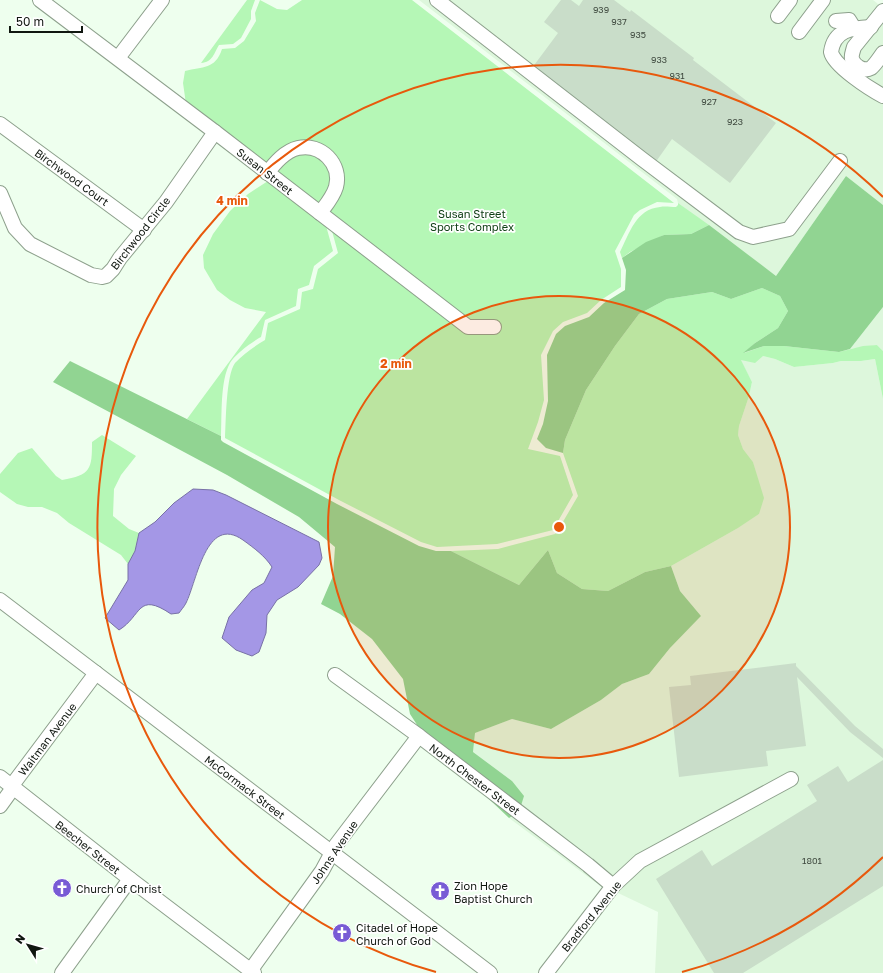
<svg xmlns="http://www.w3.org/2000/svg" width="883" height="973" viewBox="0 0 883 973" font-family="'Golos Text',sans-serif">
  <rect width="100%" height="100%" fill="#efe"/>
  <g fill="#ddf7dc">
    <polygon points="419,0 873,0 883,8 883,205 846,176 776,276 678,203 677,199"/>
    <polygon points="883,307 883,351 877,345 850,349"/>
    <polygon points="763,356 775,359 794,367 833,363 841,361 861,361 875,359 883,399 883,973 655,973 658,912 595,882 509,818 519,812 512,781 473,752 475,733 512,719 551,729 601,700 622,684 649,674 670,648 701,616 680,591 671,566 738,528 759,514 758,480 753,462 743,449 738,435 739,426 749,396 752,382 740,359"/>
  </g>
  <g fill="#b5f7b6">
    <path d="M247,0h8l-4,11v8l-10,19 -8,6 -14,1c-5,8 -6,17 -18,18z"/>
    <path d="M260,0l17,9 10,1 15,-10h110l262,203 -17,-1 -17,8 -6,5 -19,36 6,18v18l-20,13 -14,13 -24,9 -10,9 -12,24 3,45 -6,22 -10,27 32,7 13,39 -20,35 -56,14 -60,3 -16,-5 -82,-42 -114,-62c1,-17 1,-63 10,-75 8,-9 20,-17 30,-23l3,-17 32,-14 2,-17 11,-3 5,-20 20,-16 -9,-33 -142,-109 -4,-28 2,-12c18,-5 30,-1 37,-22l13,-1 9,-7 12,-20 -1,-8z"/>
    <path d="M268,181l57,41 8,29 -19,15 -5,19 -11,4 -2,17 -31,14 -4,17c-8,4 -27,18 -31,26 -10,18 -8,52 -9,73l-34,-17 79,-107 -21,-4 -15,-8 -13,-10 -13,-22 -1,-13 10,-21 17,-23 18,-17z"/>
    <path d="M678,203l31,22 -18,9 -27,1 -34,17 -8,6 -2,-6c9,-18 16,-43 40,-45 5,-1 10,0 16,0l2,-2z"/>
    <polygon points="762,288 780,296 788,311 778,328 755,343 744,353 764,346 784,346 839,352 863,346 877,345 883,351 883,399 875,359 861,361 841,361 833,363 794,367 775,359 763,356 755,363 741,360 752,382 749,396 739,426 738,435 743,449 753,462 764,498 759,514 738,528 671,566 645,572 608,591 582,589 557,573 548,550 519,585 451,551 498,549 555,534 557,532 578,496 563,453 565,440 586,390 615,346 639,314 667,299 712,292 731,299"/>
    <path d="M102,435l34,21 -15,19 -7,14 -1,27 16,13 10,4 -4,18 -7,13 -7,-9 -52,-32 -12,-10 -15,-6h-14l-11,-3 -17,-12v-18l18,-21 14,-5 24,28 6,4c29,-5 30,-11 30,-38z"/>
  </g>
  <g fill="#91d492">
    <polygon points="846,176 883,205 883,307 850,349 839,352 784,346 764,346 743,353 755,343 778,328 788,311 780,296 762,288 731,299 712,292 667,299 639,314 615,346 586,390 565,440 563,453 546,448 537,439 543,424 548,401 547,355 556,334 565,326 589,317 604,303 625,290 626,270 622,258 646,242 664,235 691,234 709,225 776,276"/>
    <polygon points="70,361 221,436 221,440 223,442 337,504 419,546 436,551 451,551 519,585 548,550 557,573 582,589 608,591 645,572 671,566 680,591 701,616 670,648 649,674 622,684 601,700 551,729 512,719 475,733 473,752 512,781 524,796 519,812 509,818 450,762 423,734 410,714 403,679 372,639 340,614 321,604 333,576 335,547 299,517 227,475 53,382"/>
  </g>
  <path fill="#a497e6" stroke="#7871a6" d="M193,489l20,1 13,5 93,47 3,16 -3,7 -21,22 -21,13 -10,15 -1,18 -7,19 -7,4 -16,-6 -14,-12 7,-21 23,-27 12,-7 8,-16c-7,-11 -18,-19 -29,-27 -37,-26 -46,41 -57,63 -2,4 -5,7 -7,10l-8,1c-34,-23 -29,2 -52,16l-14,-12 23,-38v-16l7,-13 4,-18 16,-11 19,-19z"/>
  <g fill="#c9ddc9">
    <polygon points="561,0 571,0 579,6 583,0 614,0 630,12 631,10 694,58 693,60 776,123 730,183 672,139 655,163 532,68 558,33 544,22"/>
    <polygon points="796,663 796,666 855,726 883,749 883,758 850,732 797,677 806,746 766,751 768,766 679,777 669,687 691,685 690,676"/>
    <polygon points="883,760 883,886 743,973 714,973 656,879 702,850 712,866 817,801 807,785 838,766 848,782"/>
  </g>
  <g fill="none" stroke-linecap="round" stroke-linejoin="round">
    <g stroke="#8da08c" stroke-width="16">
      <g id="minor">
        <polyline points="40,0 215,132 468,327 494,327"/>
        <polyline points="437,0 642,159 739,232 753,237 789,229 840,161"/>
        <path d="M883,11l-29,36c-1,4 -3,8 -2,12 2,7 12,13 19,9 4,-3 9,-11 12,-15"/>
        <polyline points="778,16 790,0"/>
        <polyline points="836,21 849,20 854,28"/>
        <path d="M871,27c-20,1 -37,3 -40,25 3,14 39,37 52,44"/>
        <polyline points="799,32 823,0"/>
        <polyline points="118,58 162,0"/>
        <polyline points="0,124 144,230"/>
        <path d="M267,173c8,-10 18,-22 31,-25 23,-5 44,16 38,39 -3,10 -10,18 -16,26"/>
        <polyline points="0,193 15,228 30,244 91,275 102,277 106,276 113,269 120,258 166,202 215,132"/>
        <polyline points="0,600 490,973"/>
        <polyline points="335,675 419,736 588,865 613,886"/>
        <polyline points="0,777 130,879 254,973"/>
        <polyline points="0,806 13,788 13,784 96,673"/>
        <polyline points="250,971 322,871 336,845 419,736"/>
        <polyline points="62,973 130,879"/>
        <polyline points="546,973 613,886 640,861 791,779"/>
      </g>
    </g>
    <use href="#minor" stroke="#fff" stroke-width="14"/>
  </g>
  <circle cx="559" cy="527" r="231" fill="#e8590c" fill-opacity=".12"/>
  <g fill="none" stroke="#e8590c" stroke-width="2">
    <circle cx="559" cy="527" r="231"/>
    <path d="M883 857A462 462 0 0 1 682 972M436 972A462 462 0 1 1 883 197"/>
  </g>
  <defs>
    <g id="church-disc" transform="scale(1)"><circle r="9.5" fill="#785bd5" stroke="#fff"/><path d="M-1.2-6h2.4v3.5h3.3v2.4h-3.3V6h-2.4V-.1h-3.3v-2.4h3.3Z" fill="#fff"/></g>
  </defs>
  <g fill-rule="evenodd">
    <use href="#church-disc" x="62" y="888"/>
    <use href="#church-disc" x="440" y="891"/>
    <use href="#church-disc" x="342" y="933"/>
  </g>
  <g text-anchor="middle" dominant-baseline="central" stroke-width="3.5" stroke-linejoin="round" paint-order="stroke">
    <g font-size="9" fill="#3e483e">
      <text x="601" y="9">939</text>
      <text x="619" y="21">937</text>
      <text x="638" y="34">935</text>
      <text x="659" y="59">933</text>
      <text x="677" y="75">931</text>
      <text x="709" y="101">927</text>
      <text x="735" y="121">923</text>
      <text x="812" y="860">1801</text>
    </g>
    <g font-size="11" fill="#101710" stroke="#fff">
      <text transform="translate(265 171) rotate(38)">Susan Street</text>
      <text transform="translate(72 177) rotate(36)">Birchwood Court</text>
      <text transform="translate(140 233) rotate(-52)">Birchwood Circle</text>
      <text transform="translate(47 739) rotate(-53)">Waitman Avenue</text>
      <text transform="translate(475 779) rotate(37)">North Chester Street</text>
      <text transform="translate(245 787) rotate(37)">McCormack Street</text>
      <text transform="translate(88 847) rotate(38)">Beecher Street</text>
      <text transform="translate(334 852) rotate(-56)">Johns Avenue</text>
      <text transform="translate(591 916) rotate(-51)">Bradford Avenue</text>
    </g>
    <g font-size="11" fill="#124117" stroke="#fff">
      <text x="472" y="213">Susan Street<tspan x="472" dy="13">Sports Complex</tspan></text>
    </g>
    <g font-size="11" fill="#101710" stroke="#fff" text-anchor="start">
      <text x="454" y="885">Zion Hope<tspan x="454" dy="13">Baptist Church</tspan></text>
      <text x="76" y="888">Church of Christ</text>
      <text x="356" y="927">Citadel of Hope<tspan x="356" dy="13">Church of God</tspan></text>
    </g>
  </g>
  <circle cx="559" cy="527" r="6" fill="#e8590c" stroke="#fff" stroke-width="2"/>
  <g font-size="12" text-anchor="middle" font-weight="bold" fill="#e8590c" stroke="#fff" stroke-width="3.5" stroke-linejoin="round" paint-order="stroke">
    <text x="232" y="205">4 min</text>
    <text x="396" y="368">2 min</text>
  </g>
  <g transform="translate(28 945) rotate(307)" stroke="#ffffff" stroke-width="3" paint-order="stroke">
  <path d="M0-3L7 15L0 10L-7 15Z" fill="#101710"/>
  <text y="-6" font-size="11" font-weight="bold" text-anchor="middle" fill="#101710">N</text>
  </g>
  <path d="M10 26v6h72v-6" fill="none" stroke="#101710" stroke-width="2"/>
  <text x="16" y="26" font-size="12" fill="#101710" stroke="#ffffff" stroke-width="3" paint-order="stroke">50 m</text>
</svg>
